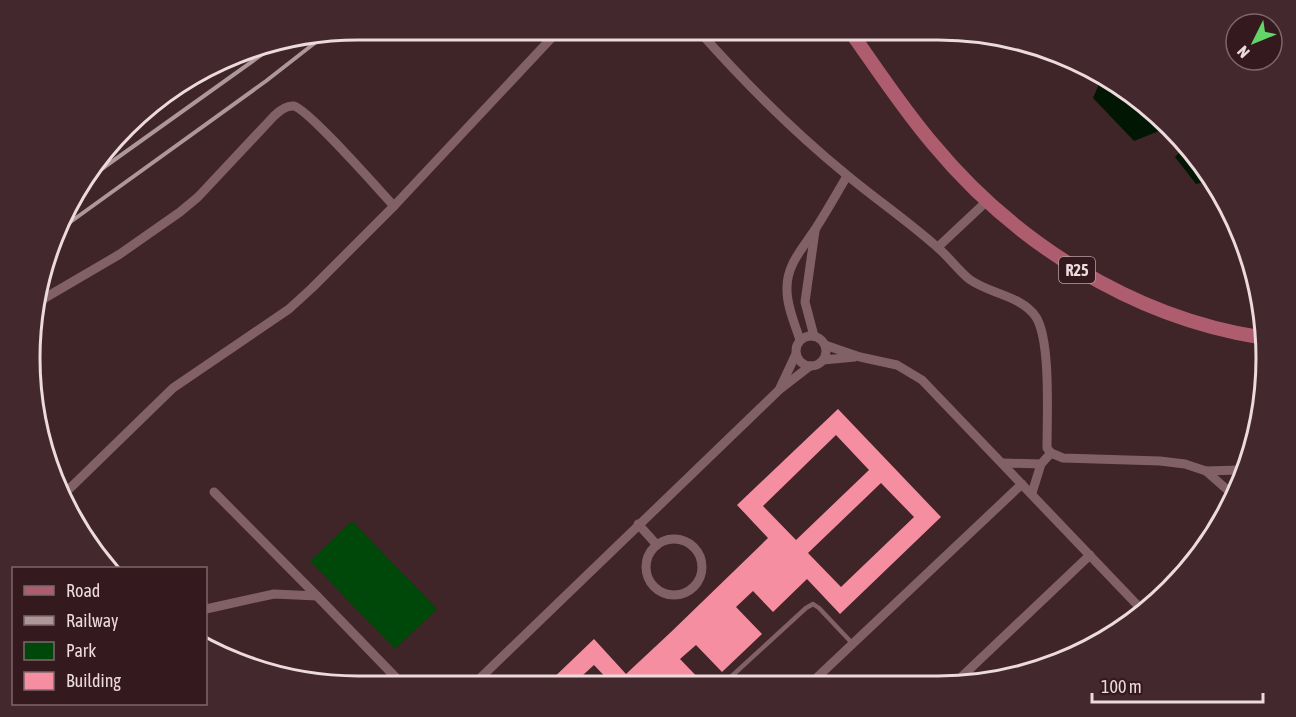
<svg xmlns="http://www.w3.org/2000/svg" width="1296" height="717" viewBox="0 0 1296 717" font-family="'Asap Condensed',sans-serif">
  <rect width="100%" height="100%" fill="#3f2428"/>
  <polygon fill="#00480a" points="352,521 437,609 395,649 310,561"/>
  <g fill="#021703">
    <polygon points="1103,75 1164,129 1134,141 1093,98"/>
    <polygon points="1185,147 1198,158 1209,181 1196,184 1175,157"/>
  </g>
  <path fill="#f68ea1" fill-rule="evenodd" d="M838,409l103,108 -101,97 -33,-35 -34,33 -20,-21 -17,16 26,27 -40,38 -26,-27 -16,14 25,26h-92l-19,-20 -23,21h-26l49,-47 32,35 45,-42 97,-94 -31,-33zM836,435l33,35 -73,70 -33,-34zM881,483l33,34 -73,70 -33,-34z"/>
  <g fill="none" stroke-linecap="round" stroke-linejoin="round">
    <polyline stroke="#816166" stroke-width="4.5" points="722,685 806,608 813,604 819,608 852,643"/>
    <g stroke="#816166" stroke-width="9">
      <path d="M698,30c46,52 96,102 150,146 29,24 61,46 89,71 12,10 20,22 32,32 20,15 52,16 67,38 15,24 11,100 11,131l4,5 12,5 97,3 25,3 21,7 34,-1"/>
      <polyline points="938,247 987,201"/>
      <path d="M38,302l82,-48 60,-42 18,-15 76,-81c5,-5 12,-11 20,-10 15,4 85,84 100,100"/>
      <circle cx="811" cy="351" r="15"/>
      <polyline points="814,336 805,302 815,231"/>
      <path d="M800,340c-5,-16 -13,-33 -13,-50 -1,-25 16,-42 29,-62 11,-17 21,-35 31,-52"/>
      <polyline points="825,345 860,357 897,365 922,380 1143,611"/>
      <polyline points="823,360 855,357"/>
      <polyline points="780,388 796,354"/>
      <polyline points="1003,463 1041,464"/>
      <polyline points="1206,471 1232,494"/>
      <polyline points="214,492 317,596"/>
      <polyline points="1032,493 1041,464 1051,453"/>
      <polyline points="62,496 173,388 289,309 312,288 394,206 559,30"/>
      <polyline points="638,524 657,545"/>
      <circle cx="674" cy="567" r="28"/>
      <polyline points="206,609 274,594 317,596 404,686"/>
      <polyline points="954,684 1090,555"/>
      <polyline points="809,685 1022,484"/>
      <polyline points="472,686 779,390 810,366"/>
    </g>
    <path stroke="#ae5d6e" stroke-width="14" d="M850,31c27,38 53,78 83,113 81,98 199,173 326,193"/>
    <g stroke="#ad9799" stroke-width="4">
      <polyline points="82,183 278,43"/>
      <polyline points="62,228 266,81 325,35"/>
    </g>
  </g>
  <g text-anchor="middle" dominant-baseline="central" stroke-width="6" stroke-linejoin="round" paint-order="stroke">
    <rect fill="#341a1f" stroke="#b6a0a3" stroke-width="1.5" x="1059" y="257" width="36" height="26" rx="4.5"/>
    <g font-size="16" font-weight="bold" fill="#eddadc">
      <text x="1077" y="270">R25</text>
    </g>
  </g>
  <path d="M0 0H1296V717H0ZM358 40H938A318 318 0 0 1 1256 358V358A318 318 0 0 1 938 676H358A318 318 0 0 1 40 358V358A318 318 0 0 1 358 40Z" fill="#43292e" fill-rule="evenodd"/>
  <path fill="none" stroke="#eddadc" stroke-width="3" d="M358 40H938A318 318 0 0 1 1256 358V358A318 318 0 0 1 938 676H358A318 318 0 0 1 40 358V358A318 318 0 0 1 358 40Z"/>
  <rect x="12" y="567" width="195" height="138" fill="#341a1f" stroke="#7e676b" stroke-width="1.5"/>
  <rect x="24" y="586" width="30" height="9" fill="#ae5d6e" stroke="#7e676b" stroke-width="1.5"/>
  <text x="66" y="597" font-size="18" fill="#eddadc">Road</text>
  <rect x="24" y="616" width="30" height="9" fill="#ad9799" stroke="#7e676b" stroke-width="1.5"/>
  <text x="66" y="627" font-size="18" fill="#eddadc">Railway</text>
  <rect x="24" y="642" width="30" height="18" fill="#00480a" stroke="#7e676b" stroke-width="1.5"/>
  <text x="66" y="657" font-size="18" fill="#eddadc">Park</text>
  <rect x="24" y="672" width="30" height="18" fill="#f68ea1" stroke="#7e676b" stroke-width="1.5"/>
  <text x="66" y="687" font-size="18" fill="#eddadc">Building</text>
  <g transform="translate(1254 42) rotate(227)"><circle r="28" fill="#341a1f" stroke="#7e676b" stroke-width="1.5"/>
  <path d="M0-4.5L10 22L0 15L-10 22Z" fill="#63d468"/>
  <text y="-9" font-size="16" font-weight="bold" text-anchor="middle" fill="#eddadc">N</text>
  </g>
  <path d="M1092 693v9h171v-9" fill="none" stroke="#eddadc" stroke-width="3"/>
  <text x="1101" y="693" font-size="18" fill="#eddadc" stroke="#341a1f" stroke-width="4.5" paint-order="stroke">100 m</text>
</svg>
